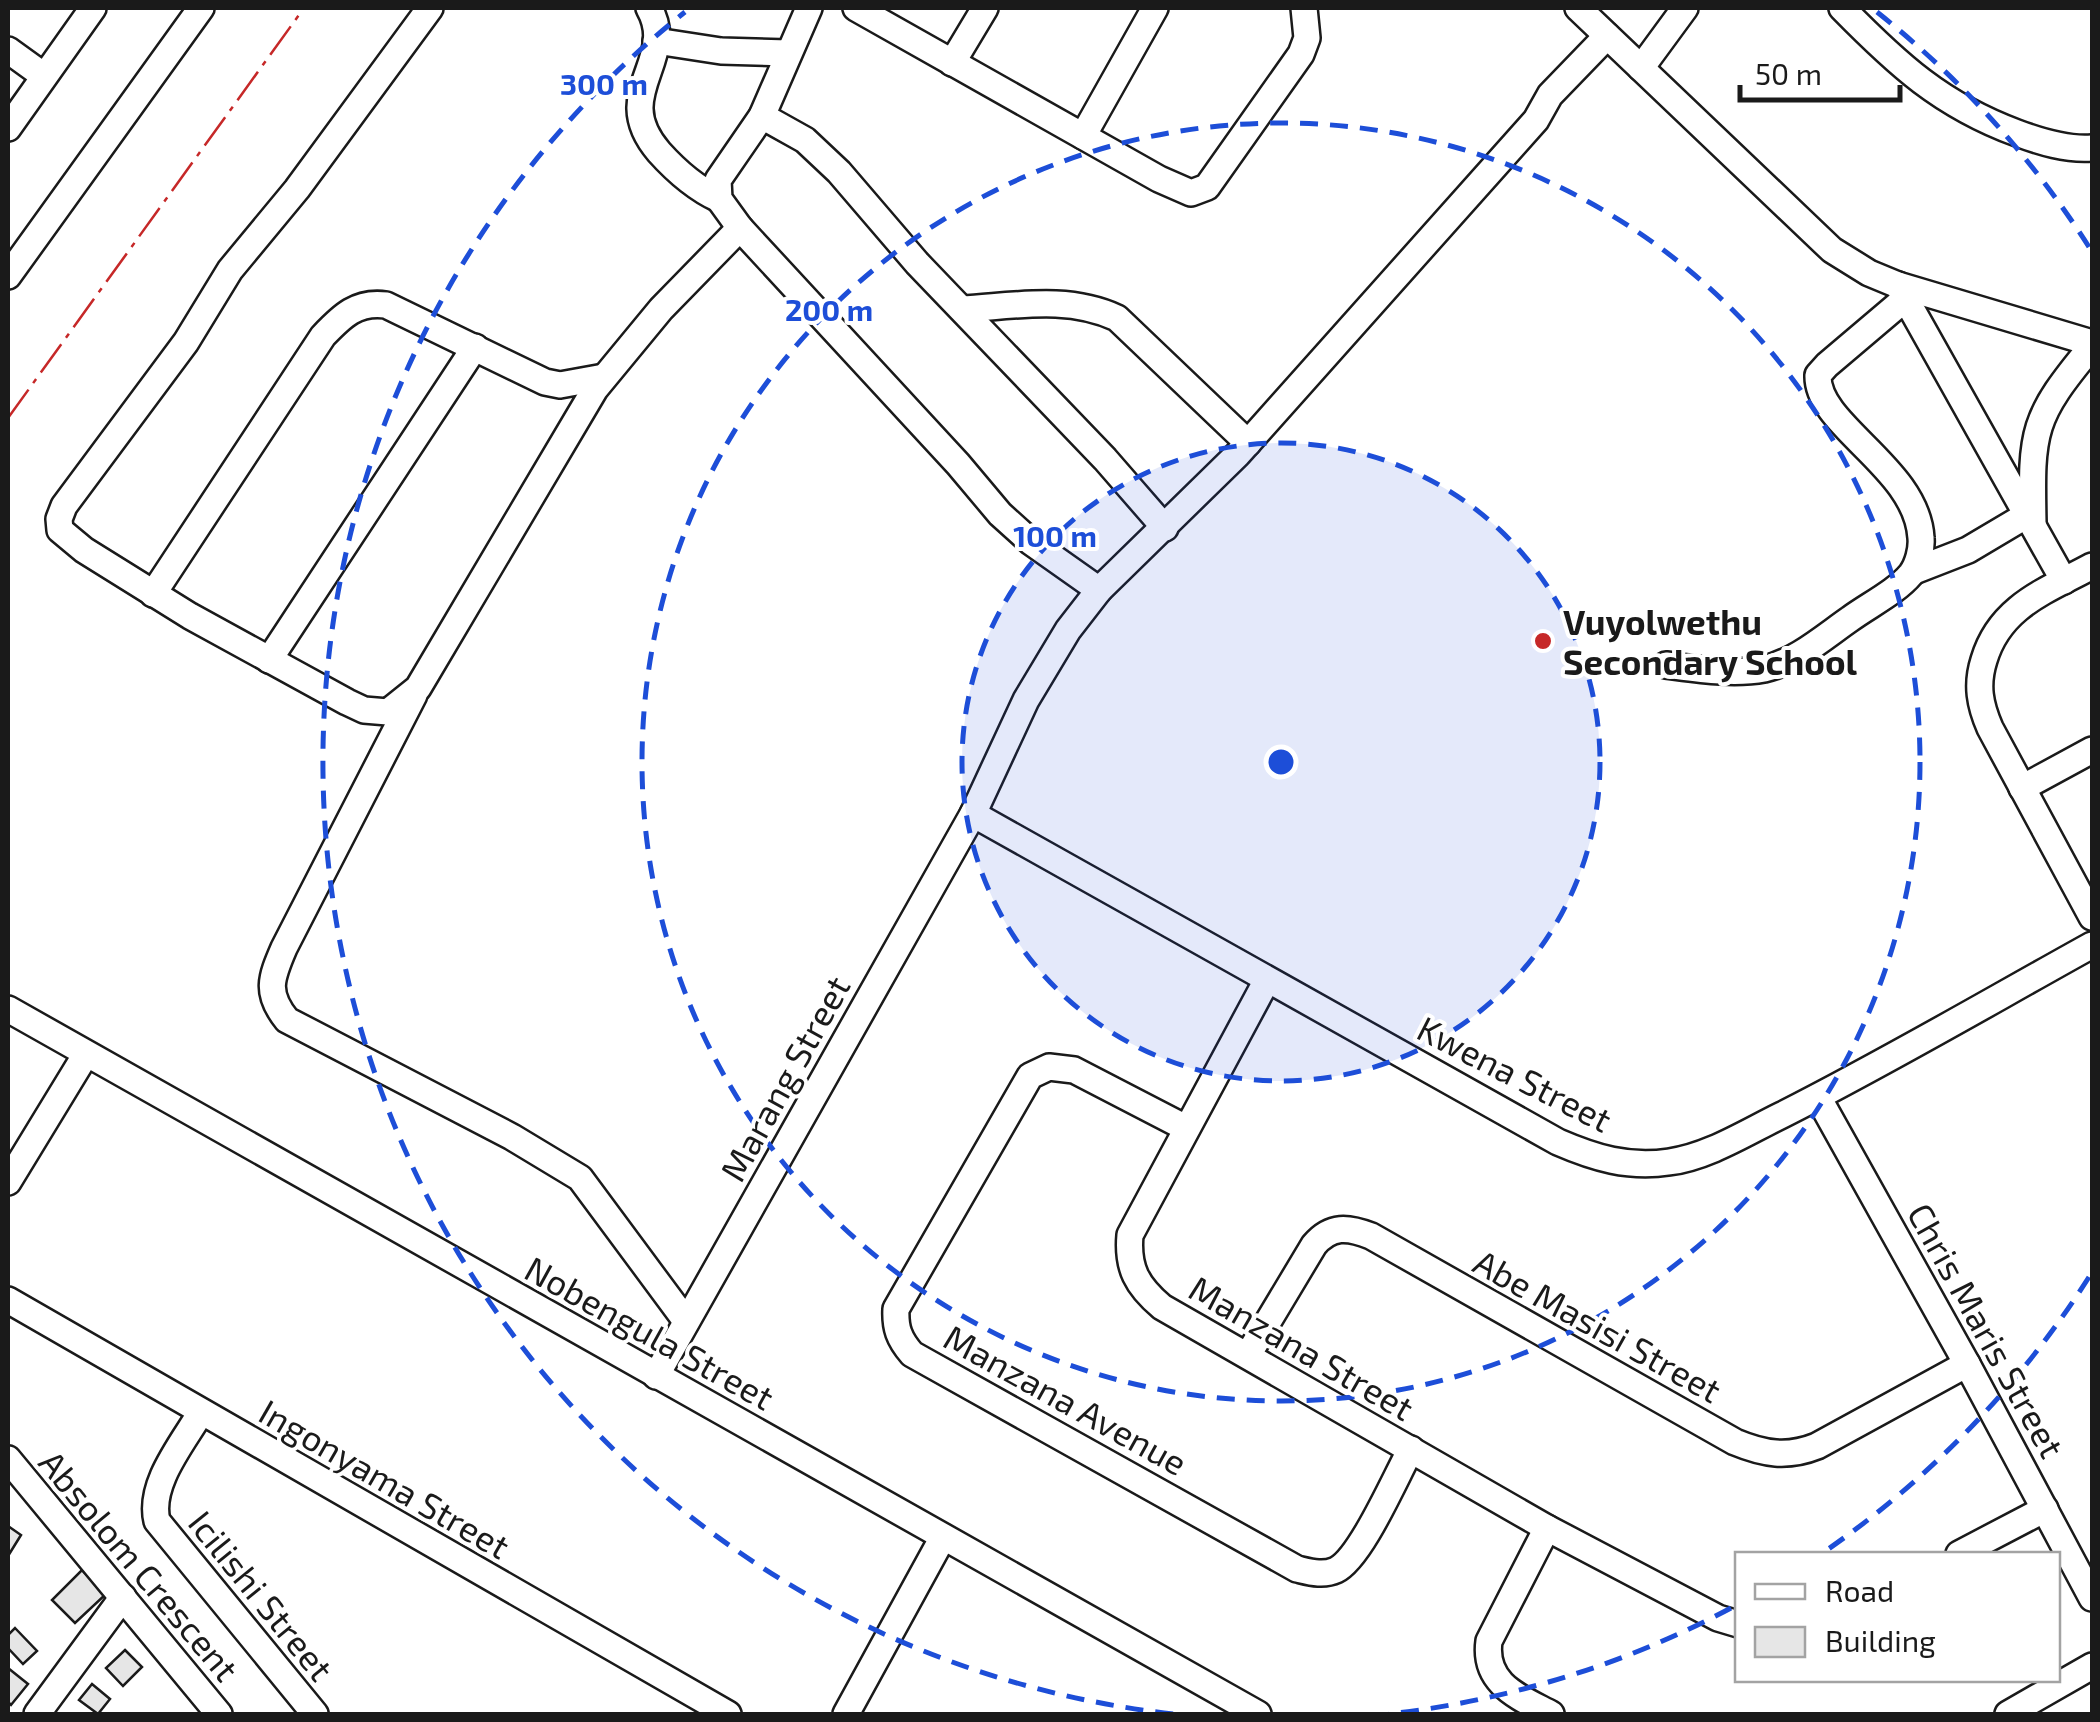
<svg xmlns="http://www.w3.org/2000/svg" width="2100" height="1722" viewBox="0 0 2100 1722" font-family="'Exo 2',sans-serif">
  <rect width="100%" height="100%" fill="#fff"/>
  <g fill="#e6e6e6" stroke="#1a1a1a" stroke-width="2.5">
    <polygon points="8,1526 21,1535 8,1556"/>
    <polygon points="82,1570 106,1594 75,1623 52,1600"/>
    <polygon points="15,1628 37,1651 23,1664 8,1648 8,1635"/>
    <polygon points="125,1650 142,1667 123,1686 106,1668"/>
    <polygon points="8,1668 28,1684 11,1705 8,1702"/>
    <polygon points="92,1684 110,1699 98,1714 79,1700"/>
  </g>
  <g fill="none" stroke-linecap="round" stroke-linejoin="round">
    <g stroke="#1a1a1a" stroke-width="30">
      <g id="minor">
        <polyline points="430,8 297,189 230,270 186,342 64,506 59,519 60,530 84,550 190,616 347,702 364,710 388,712 418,688 595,389 661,309 740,228"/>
        <path d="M649,8c30,53 -41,85 10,144 18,20 36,36 60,47"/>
        <polyline points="809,8 762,116 718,180 719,199 740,228 958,464 1000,514 1031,542 1099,590"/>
        <polyline points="856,8 1159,179 1191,193 1207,187 1301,54 1307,38 1304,8"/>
        <polyline points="1578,8 1832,250 1869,273 1898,285 2092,343"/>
        <path d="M1842,8c55,56 99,97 175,125 24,9 50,17 75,15"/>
        <polyline points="656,41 721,51 788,53"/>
        <polyline points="8,50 44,76"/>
        <polyline points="952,63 985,8"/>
        <polyline points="1641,68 1685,8"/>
        <polyline points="762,116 805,140 839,172 917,263 1105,459 1165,528"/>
        <polyline points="8,128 93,8"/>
        <polyline points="1083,136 1155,8"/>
        <polyline points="8,276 201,8"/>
        <polyline points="1898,285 2064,581"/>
        <path d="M962,309c53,-3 106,-14 155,9l131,125"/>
        <path d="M2033,523c-2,-93 -1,-105 59,-177"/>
        <path d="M2092,566c-46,25 -92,40 -108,94 -8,25 -4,45 6,68l102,189"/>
        <polyline points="1914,571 1968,550 2027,515"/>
        <path d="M153,594l170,-258c19,-20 34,-35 63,-31l159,77 15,3 44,-8"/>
        <polyline points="269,660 475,347"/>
        <path d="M1666,665c31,4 67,10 98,4 32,-7 60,-32 86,-50 19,-14 46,-27 61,-45 7,-9 11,-25 10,-36 -4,-71 -105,-112 -103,-163l9,-10 79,-67"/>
        <path d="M414,695l-130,253c-13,30 -19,45 3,72l225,117 68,41 106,143"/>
        <polyline points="2022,788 2092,750"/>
        <path d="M973,814l585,328c37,16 70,26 111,20 39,-5 78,-30 113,-47 105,-53 207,-113 310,-170"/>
        <path d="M1267,980l-137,255c-3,33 7,51 32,72l385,221 171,90 20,6"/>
        <polyline points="8,1009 1258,1714"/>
        <polyline points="1818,1097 1967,1364 2092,1598"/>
        <path d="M1186,1128l-112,-58 -25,-3 -19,9 -134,233c-1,19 3,30 16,45l385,215c13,3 26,7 39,1 25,-12 60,-94 75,-121"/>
        <polyline points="8,1182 86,1054"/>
        <polyline points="8,1300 728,1714"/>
        <path d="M1248,1355l66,-110c17,-20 34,-18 57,-9l364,206c29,12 52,16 82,4l150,-82"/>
        <polyline points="656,1376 973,814 1026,700 1068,630 1099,590 1238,454 1536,120 1550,95 1607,36"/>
        <path d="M201,1412c-18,31 -53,72 -44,109l158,193"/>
        <polyline points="8,1459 219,1714"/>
        <path d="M1547,1528l-58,113c-6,43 30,56 62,73"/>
        <polyline points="1959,1554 2045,1509"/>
        <polyline points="37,1714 123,1597"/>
        <polyline points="846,1714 943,1537"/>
        <polyline points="2008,1714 2092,1666"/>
      </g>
    </g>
    <use href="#minor" stroke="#fff" stroke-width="25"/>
    <polyline stroke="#c62828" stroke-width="2.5" stroke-dasharray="35 8 5 8" stroke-linecap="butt" points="8,418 304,8"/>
  </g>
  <circle cx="1281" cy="762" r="319" fill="#1d4ed8" fill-opacity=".12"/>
  <g fill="none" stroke="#1d4ed8" stroke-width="5" stroke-dasharray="18 12">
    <circle cx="1281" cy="762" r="319"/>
    <circle cx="1281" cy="762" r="639"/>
    <path d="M2089 1277A958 958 0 0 1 1824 1552M1731 1608A958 958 0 0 1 1389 1714M1173 1714A958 958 0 0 1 685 12M1877 12A958 958 0 0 1 2089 247"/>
  </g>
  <circle fill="#c62828" stroke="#fff" stroke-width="4" cx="1543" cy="641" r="10"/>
  <g text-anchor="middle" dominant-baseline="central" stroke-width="8" stroke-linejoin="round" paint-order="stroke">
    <g font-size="35" font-weight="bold" fill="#1a1a1a" stroke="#fff" text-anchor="start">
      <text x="1563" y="621">Vuyolwethu<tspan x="1563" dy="40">Secondary School</tspan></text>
    </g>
    <g font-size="35" fill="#1a1a1a" stroke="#fff">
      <text transform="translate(1515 1073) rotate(27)">Kwena Street</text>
      <text transform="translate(784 1078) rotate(-61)">Marang Street</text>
      <text transform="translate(1598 1325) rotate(29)">Abe Masisi Street</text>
      <text transform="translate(1987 1330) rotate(61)">Chris Maris Street</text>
      <text transform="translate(650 1332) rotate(29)">Nobengula Street</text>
      <text transform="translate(1302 1347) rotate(30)">Manzana Street</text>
      <text transform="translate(1066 1399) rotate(29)">Manzana Avenue</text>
      <text transform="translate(385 1478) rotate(30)">Ingonyama Street</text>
      <text transform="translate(140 1565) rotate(50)">Absolom Crescent</text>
      <text transform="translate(262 1595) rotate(51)">Icilishi Street</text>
    </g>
  </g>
  <circle cx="1281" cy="762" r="15" fill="#1d4ed8" stroke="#fff" stroke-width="5"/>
  <g font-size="30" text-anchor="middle" font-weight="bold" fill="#1d4ed8" stroke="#fff" stroke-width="8" stroke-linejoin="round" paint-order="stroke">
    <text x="604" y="95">300 m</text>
    <text x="829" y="321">200 m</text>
    <text x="1055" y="547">100 m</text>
  </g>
  <rect width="2100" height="1722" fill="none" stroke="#1a1a1a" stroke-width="20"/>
  <rect x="1735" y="1552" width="325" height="130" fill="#ffffff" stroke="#a3a3a3" stroke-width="2.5"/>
  <rect x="1755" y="1584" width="50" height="15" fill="#ffffff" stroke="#a3a3a3" stroke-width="2.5"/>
  <text x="1825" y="1602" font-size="30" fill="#1a1a1a">Road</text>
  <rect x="1755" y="1627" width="50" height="30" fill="#e6e6e6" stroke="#a3a3a3" stroke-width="2.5"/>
  <text x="1825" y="1652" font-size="30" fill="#1a1a1a">Building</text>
  <path d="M1740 85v15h160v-15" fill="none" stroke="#1a1a1a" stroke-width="5"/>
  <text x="1755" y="85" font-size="30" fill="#1a1a1a" stroke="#ffffff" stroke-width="8" paint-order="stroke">50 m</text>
</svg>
